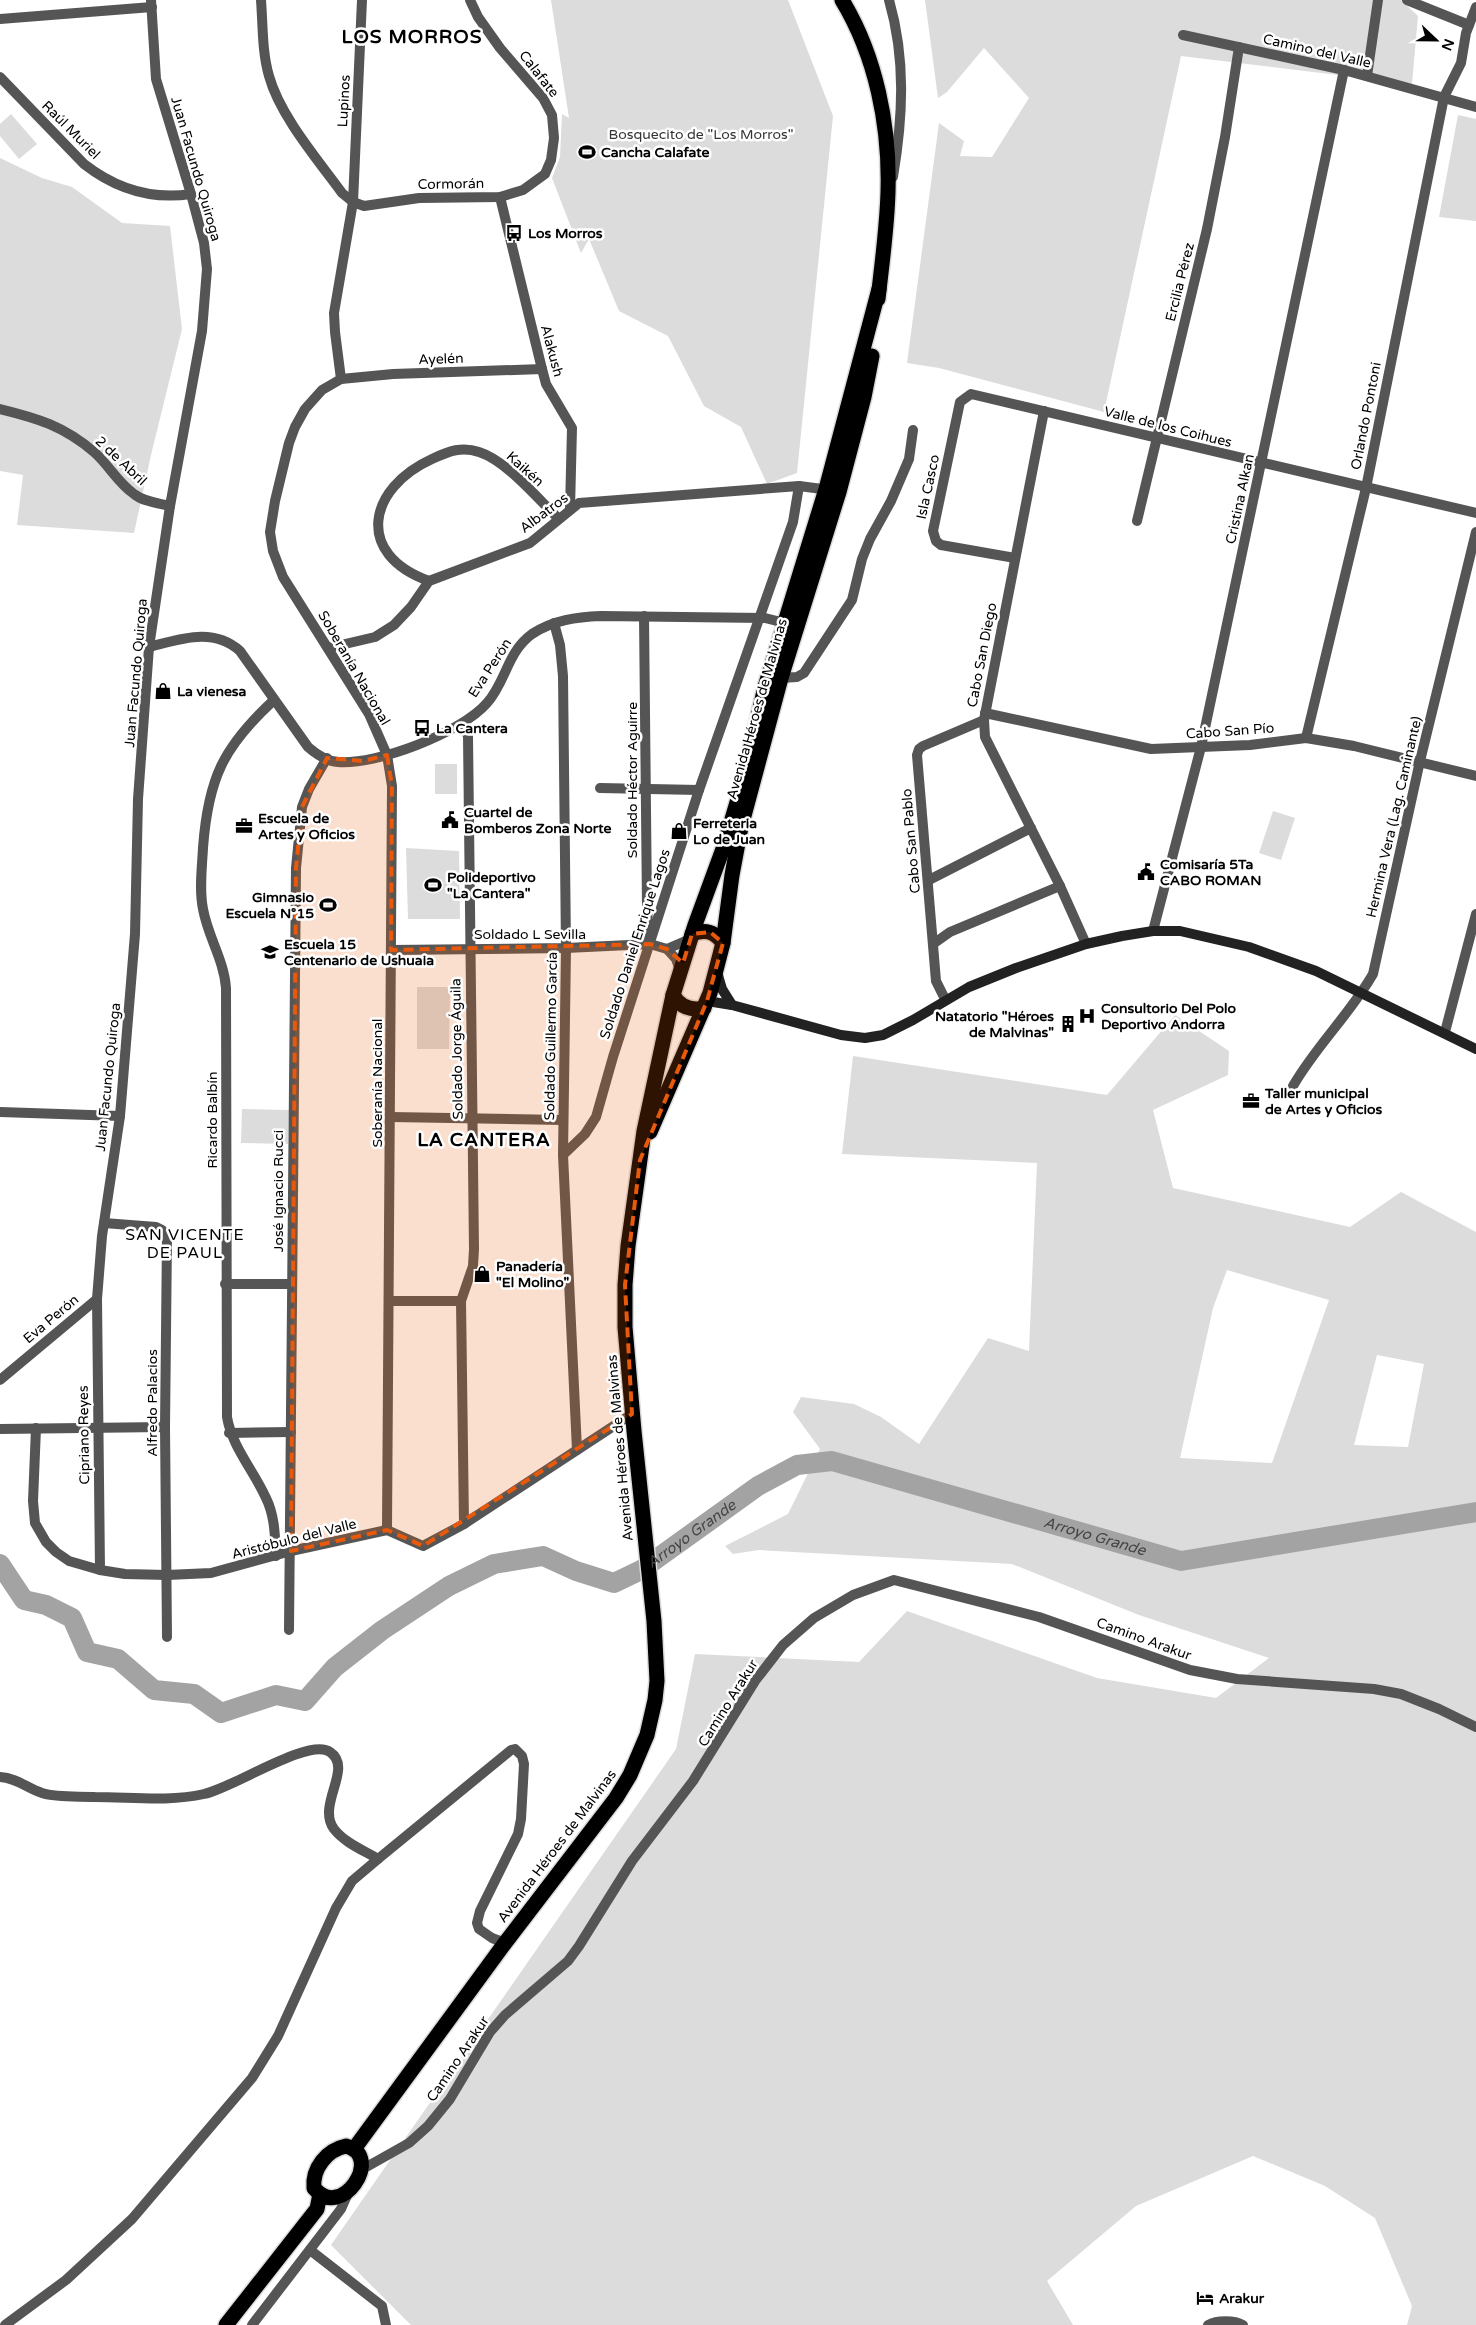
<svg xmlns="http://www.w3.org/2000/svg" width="1476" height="2325" viewBox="0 0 1476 2325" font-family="'Varela Round',sans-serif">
  <rect width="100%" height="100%" fill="#fff"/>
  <g fill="#dcdcdc" fill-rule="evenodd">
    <polygon points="551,0 788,0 833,116 797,473 767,484 741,427 704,406 668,336 619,311 589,239 581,253 552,178 560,157 562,114 569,118"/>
    <polygon points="925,0 1401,0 1418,16 1412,84 1181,56 1104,412 939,368 907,363 939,123 964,141 960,156 992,157 1029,98 984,48 947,92 938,98"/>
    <polygon points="11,114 37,144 19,159 0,136 0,124"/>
    <polygon points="1458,115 1476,119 1476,221 1439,217"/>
    <polygon points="0,158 42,178 72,187 122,223 170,226 182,329 151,455 134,533 17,525 23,475 0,471"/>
    <rect x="435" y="764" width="22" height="30"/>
    <polygon points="1273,811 1295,818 1281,860 1259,853"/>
    <polygon points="406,848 459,851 460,919 408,919"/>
    <polygon points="417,987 450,987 449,1049 417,1049"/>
    <path d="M1175,1015l54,36 -1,24 -75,35 20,78 177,39 51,-35 75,40v1093h-69l5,-19 -37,-88 -50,-32 -72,-30 -117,50 -89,75 26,44h-662l-80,-80 345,-496 19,-95 164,8 48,-51 190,67 119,20 53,-40 -130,-43 -127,-51 -253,-14 -26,4 -8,-8 63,-32 32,-65 -27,-37 8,-15 53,7 27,13 38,27 69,-106 41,13 8,-188 -195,-9 11,-98 254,39zM1227,1270l102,30 -57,163 -92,-5 33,-150zM1377,1355l47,9 -16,83 -54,-2z"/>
    <polygon points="242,1109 289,1110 288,1144 241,1143"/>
  </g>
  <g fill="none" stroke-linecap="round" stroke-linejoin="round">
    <path stroke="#a3a3a3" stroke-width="20" id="s1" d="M0,1564l24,36 22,5 26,13 15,34 31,7 36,31 40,4 27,19 55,-18 29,6 30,-34 46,-36 68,-45 45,-22 49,-8 33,15 38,12 27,-13 117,-84 39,-21 35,-4 349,100 295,-49"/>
    <g stroke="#dbdbdb" stroke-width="18">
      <g id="highway">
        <path d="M842,0c34,56 48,126 46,192 -1,36 -6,71 -10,107"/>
        <path d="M692,934c13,-5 22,-3 31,9"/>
        <path d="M673,995c7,12 18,16 31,13"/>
        <polyline points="650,1132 710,993 723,943 732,875 741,827 781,678 839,492 864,397 872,356"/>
        <path d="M346,2146c39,10 -5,76 -32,42 -2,-20 13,-38 32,-42z"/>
        <polyline points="354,2149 505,1943 616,1798 630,1775 647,1735 655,1700 657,1681 654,1621 634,1431 625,1327 625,1285 628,1246 644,1131 673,995 695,925 724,846 741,789 765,687 826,489 879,289"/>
        <polyline points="226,2325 317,2209 320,2194"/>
      </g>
    </g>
    <g stroke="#555" stroke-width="10">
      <path d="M261,0c2,26 1,52 8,76 11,40 49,84 73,117l11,9 11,4 55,-8 81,-1 23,-7 22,-16 6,-14 3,-22 -2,-23 -9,-17 -43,-50 -22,-31 -8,-17"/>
      <polyline points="362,0 353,202 334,313 335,332 341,379 322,390 305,409 295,427 289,443 275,501 270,532 273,551 283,577 369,714 387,755 392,786 387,1530"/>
      <path d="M889,0c17,59 14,117 4,177"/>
      <polyline points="1407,0 1469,25"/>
      <polyline points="0,19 152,7"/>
      <polyline points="1183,35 1344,70 1476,107"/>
      <polyline points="1367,76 1378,0"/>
      <path d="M0,77l84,87c32,25 67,36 107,30"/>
      <polyline points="500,197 542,369 546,384 572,428 570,509"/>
      <polyline points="341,379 393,374 542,369"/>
      <path d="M0,409c37,9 64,17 94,43 14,12 24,31 40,42 10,8 24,9 36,12"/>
      <polyline points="1044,411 984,720 985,737 1060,886 1086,944"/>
      <polyline points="1137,521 1207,229 1225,137 1239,47"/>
      <polyline points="1015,558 941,545 936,541 933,531 960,402 971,394 1476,513"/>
      <path d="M429,581c-75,-27 -61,-93 3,-122 17,-8 30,-13 47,-7 28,9 58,46 79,66"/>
      <polyline points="644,616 647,907 649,938"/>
      <polyline points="554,623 560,645 563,676 566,948 563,1155 577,1450"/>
      <path d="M149,647c32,-8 64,-20 91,4l68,96c8,7 18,14 30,15 39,3 123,-29 149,-59 19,-21 20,-51 45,-69 21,-14 45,-17 69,-18l164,2 24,6"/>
      <polyline points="328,648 375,637 394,625 411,607 429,581 530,543 579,503 799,486 830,490"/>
      <polyline points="781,678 797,677 804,673 852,600 862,559 870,539 891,501 909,459 913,430"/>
      <path d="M274,700c-51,47 -66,79 -71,148 -1,20 -4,41 0,61 5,28 21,51 23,79l1,429c5,30 27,54 39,81 9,18 9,39 10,58"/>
      <polyline points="985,713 1151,749 1250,745 1306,738 1354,746 1476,776"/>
      <polyline points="462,724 468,736 474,1249 473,1266 461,1301 464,1524"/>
      <polyline points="1306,738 1366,488 1444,97 1461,63 1466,33 1476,7"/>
      <polyline points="600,788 699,790"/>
      <polyline points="929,880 1031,828"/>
      <polyline points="1153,931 1201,747 1344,70"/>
      <polyline points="933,944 950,932 1060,886"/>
      <polyline points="667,949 690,939"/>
      <polyline points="391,950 566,948 650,944 667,949 676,959 680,970"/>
      <polyline points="945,999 936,981 917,755 919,749 923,746 984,720"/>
      <polyline points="1445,1032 1476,914"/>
      <path d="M1293,1086c23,-40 57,-72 80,-112l47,-213 56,-229"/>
      <polyline points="0,1112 120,1116"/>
      <polyline points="391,1117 563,1120"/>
      <polyline points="563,1155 585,1134 596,1117 613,1057 699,790 793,522 799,486"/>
      <polyline points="104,1223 156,1227 162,1230 167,1237 165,1427 167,1637"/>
      <polyline points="225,1284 292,1284"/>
      <polyline points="389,1301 461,1301"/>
      <polyline points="0,1380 97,1299"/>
      <polyline points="36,1428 33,1501 35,1523 46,1542 56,1552 69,1561 100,1570 125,1574 167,1575 211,1573 291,1551 387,1530 423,1546 464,1524 632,1414"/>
      <polyline points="0,1429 165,1427"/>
      <polyline points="229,1433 291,1432"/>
      <polyline points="100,1570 97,1299 102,1236 120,1116 135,934 138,799 149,647 170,506 202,331 207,269 204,243 191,194 156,79 151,0"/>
      <polyline points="289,1630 296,868 302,807 309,789 327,758"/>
      <path d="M0,1777c17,1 27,11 42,16 16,5 36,3 53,4 36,0 74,5 109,-3 29,-6 105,-57 126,-42 24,16 -14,53 4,77 11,14 29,21 44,30l133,-109 4,-1 7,7 2,8 -3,55 -3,15 -38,77 -3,12 2,6 13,9 13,5"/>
      <polyline points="361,2170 409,2143 428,2126 450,2099 490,2032 505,2015 568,1961 579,1946 632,1861 693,1781 755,1681 783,1645 814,1618 853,1595 894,1580 1039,1617 1190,1670 1237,1679 1374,1689 1401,1694 1439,1709 1476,1727"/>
      <polyline points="310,2250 382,2306 386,2325"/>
      <polyline points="5,2325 66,2280 132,2219 252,2078 278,2036 336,1908 352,1881 378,1859"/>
      <polyline points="252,2325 341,2209 349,2191"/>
      <path d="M1208,2325c9,-5 26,-5 35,0"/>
    </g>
    <g stroke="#222" stroke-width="10">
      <polyline points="717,972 722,989 732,1005"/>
      <polyline points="707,1001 732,1005 841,1035 865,1038 883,1035 913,1020 969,987 1016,968 1086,944 1122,936 1153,931 1180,931 1249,947 1316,971 1476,1049"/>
    </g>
    <use href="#highway" stroke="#000" stroke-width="15"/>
  </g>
  <path fill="#e8590c" fill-opacity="0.2" stroke="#e8590c" stroke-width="4" stroke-dasharray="10 6" stroke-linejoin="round" d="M387,755l5,31 -1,164 259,-6 17,5 16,14 9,-29 18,-2 13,11 -16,58 -67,159 -15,125 7,129 -209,132 -36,-16 -96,21 5,-683 6,-61 25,-49 36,3z"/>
  <defs>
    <g id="stadium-bare" transform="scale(1.35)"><path d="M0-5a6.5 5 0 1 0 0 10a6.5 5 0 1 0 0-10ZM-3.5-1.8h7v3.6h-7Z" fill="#000" stroke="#fff" stroke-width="2.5" paint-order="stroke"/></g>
    <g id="bus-bare" transform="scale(1.35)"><path d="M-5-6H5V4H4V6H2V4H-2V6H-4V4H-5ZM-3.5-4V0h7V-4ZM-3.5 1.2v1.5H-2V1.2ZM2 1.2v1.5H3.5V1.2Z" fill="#000" stroke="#fff" stroke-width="2.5" paint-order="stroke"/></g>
    <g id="shop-bare" transform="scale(1.35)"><path d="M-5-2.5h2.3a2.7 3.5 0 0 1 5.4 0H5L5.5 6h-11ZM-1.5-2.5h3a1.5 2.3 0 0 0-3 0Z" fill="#000" stroke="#fff" stroke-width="2.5" paint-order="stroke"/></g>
    <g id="civic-bare" transform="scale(1.35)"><path d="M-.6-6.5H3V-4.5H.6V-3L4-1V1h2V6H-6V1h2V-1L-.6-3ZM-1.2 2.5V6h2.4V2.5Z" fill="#000" stroke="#fff" stroke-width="2.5" paint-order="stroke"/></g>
    <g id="office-bare" transform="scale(1.35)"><path d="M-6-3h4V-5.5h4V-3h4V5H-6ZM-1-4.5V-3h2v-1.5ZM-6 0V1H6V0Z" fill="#000" stroke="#fff" stroke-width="2.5" paint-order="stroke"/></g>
    <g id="school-bare" transform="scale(1.35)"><path d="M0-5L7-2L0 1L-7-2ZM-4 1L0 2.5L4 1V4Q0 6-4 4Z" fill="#000" stroke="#fff" stroke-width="2.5" paint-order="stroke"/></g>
    <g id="hospital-bare" transform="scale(1.35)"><path d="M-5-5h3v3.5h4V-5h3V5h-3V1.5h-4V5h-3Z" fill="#000" stroke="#fff" stroke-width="2.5" paint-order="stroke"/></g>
    <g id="building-bare" transform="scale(1.35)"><path d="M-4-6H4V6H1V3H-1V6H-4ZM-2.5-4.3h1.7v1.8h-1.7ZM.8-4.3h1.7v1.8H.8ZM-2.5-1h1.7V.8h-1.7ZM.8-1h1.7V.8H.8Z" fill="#000" stroke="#fff" stroke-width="2.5" paint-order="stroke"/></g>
    <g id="hotel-bare" transform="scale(1.35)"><path d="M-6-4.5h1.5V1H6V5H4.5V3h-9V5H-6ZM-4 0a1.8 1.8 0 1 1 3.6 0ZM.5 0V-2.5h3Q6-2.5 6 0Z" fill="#000" stroke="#fff" stroke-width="2.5" paint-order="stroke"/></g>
  </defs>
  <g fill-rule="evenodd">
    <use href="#stadium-bare" x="587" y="152"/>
    <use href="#bus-bare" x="514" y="233"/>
    <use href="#shop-bare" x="163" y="691"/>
    <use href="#bus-bare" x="422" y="728"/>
    <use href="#civic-bare" x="450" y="820"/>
    <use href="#office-bare" x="244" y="826"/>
    <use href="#shop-bare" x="679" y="831"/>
    <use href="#civic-bare" x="1146" y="872"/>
    <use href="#stadium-bare" x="433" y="885"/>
    <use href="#stadium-bare" x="328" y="905"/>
    <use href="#school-bare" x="270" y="952"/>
    <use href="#hospital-bare" x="1087" y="1016"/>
    <use href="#building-bare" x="1068" y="1024"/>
    <use href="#office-bare" x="1251" y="1101"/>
    <use href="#shop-bare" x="482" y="1274"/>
    <use href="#hotel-bare" x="1205" y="2298"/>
  </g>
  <g text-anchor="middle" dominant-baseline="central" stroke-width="5" stroke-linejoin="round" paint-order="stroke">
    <g font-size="14" fill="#000" stroke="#fff">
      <text transform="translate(1317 51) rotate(13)">Camino del Valle</text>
      <text transform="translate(539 74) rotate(52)">Calafate</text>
      <text transform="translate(344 101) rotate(-87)">Lupinos</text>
      <text transform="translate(71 130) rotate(45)">Raúl Muriel</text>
      <text transform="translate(196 169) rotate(74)">Juan Facundo Quiroga</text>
      <text transform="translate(451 184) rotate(-1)">Cormorán</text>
      <text transform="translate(1180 282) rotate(-76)">Ercilia Pérez</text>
      <text transform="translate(552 351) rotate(75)">Alakush</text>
      <text transform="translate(441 359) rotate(-2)">Ayelén</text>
      <text transform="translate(1366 416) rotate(-79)">Orlando Pontoni</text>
      <text transform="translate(1168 427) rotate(14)">Valle de los Coihues</text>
      <text transform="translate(121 461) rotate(43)">2 de Abril</text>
      <text transform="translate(525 469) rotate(42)">Kaikén</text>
      <text transform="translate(928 487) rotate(-78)">Isla Casco</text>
      <text transform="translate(1240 499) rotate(-78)">Cristina Alkan</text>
      <text transform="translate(544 513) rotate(-37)">Albatros</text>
      <text transform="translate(982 655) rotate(-79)">Cabo San Diego</text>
      <text transform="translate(354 668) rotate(60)">Soberanía Nacional</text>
      <text transform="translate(490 668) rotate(-57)">Eva Perón</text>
      <text transform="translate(136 673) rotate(-85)">Juan Facundo Quiroga</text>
      <text transform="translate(757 709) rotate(-74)">Avenida Héroes de Malvinas</text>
      <text transform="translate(1230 731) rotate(-4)">Cabo San Pío</text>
      <text transform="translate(632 780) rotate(-90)">Soldado Héctor Aguirre</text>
      <text transform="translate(1394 817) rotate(-77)">Hermina Vera (Lag. Caminante)</text>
      <text transform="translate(911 841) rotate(-95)">Cabo San Pablo</text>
      <text x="530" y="934">Soldado L Sevilla</text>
      <text transform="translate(635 944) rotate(-72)">Soldado Daniel Enrique Lagos</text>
      <text transform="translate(551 1036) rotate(-89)">Soldado Guillermo García</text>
      <text transform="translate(457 1049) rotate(-91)">Soldado Jorge Águila</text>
      <text transform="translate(108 1077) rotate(-84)">Juan Facundo Quiroga</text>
      <text transform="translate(377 1083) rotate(-90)">Soberanía Nacional</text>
      <text transform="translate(212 1120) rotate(-90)">Ricardo Balbín</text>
      <text transform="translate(278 1191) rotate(-90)">José Ignacio Rucci</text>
      <text transform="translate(51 1319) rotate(-40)">Eva Perón</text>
      <text transform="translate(152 1403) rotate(-90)">Alfredo Palacios</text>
      <text transform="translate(84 1435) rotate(-91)">Cipriano Reyes</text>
      <text transform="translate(620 1448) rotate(-95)">Avenida Héroes de Malvinas</text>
      <text transform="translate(294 1539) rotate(-14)">Aristóbulo del Valle</text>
      <text transform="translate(1144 1639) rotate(20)">Camino Arakur</text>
      <text transform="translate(728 1703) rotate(-58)">Camino Arakur</text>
      <text transform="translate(557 1846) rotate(-53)">Avenida Héroes de Malvinas</text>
      <text transform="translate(458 2059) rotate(-56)">Camino Arakur</text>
    </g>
    <g font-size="14" fill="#333" stroke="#fff">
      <text x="701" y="134">Bosquecito de "Los Morros"</text>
    </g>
    <g font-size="14" font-weight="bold" fill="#000" stroke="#fff" text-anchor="start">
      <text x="601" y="152">Cancha Calafate</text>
      <text x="528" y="233">Los Morros</text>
      <text x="177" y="691">La vienesa</text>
      <text x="436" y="728">La Cantera</text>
      <text x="464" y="812">Cuartel de<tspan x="464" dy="16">Bomberos Zona Norte</tspan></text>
      <text x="258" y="818">Escuela de<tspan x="258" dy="16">Artes y Oficios</tspan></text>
      <text x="693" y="823">Ferreteria<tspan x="693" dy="16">Lo de Juan</tspan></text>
      <text x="1160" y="864">Comisaría 5Ta<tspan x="1160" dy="16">CABO ROMAN</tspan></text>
      <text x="447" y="877">Polideportivo<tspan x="447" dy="16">"La Cantera"</tspan></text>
      <text x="314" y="897" text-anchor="end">Gimnasio<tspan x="314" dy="16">Escuela N°15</tspan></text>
      <text x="284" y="944">Escuela 15<tspan x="284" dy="16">Centenario de Ushuaia</tspan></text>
      <text x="1101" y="1008">Consultorio Del Polo<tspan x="1101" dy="16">Deportivo Andorra</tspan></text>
      <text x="1054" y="1016" text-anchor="end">Natatorio "Héroes<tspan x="1054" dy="16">de Malvinas"</tspan></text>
      <text x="1265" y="1093">Taller municipal<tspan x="1265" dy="16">de Artes y Oficios</tspan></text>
      <text x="496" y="1266">Panadería<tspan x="496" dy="16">"El Molino"</tspan></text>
      <text x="1219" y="2298">Arakur</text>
    </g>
    <g font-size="15" font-style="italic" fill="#444" stroke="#fff">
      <text stroke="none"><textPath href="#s1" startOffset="825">Arroyo Grande</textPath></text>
      <text stroke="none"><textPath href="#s1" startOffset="1260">Arroyo Grande</textPath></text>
    </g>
    <g font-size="16" letter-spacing="1" fill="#000" stroke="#fff">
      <text x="185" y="1235">SAN VICENTE<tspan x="185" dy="18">DE PAUL</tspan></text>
    </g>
    <g font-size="19" font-weight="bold" letter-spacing="1" fill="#000" stroke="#fff">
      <text x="412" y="37">LOS MORROS</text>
      <text x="484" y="1140">LA CANTERA</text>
    </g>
  </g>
  <g transform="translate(1436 40) rotate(112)" stroke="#ffffff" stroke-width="4" paint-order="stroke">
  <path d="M0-4L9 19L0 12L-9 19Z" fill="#000000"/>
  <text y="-8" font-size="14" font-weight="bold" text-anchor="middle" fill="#000000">N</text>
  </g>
</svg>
